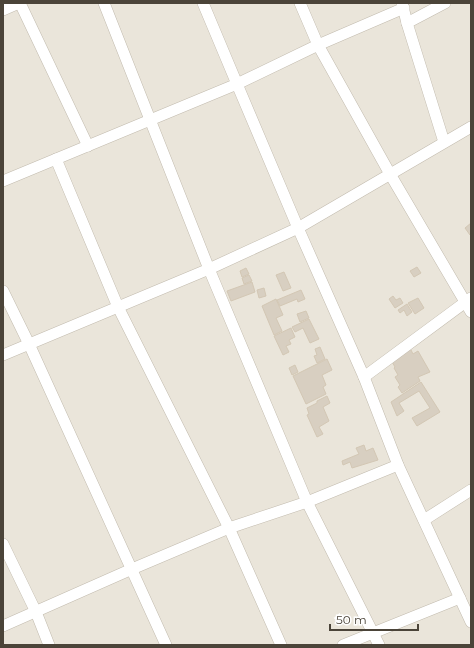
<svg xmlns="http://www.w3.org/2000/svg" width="474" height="648" viewBox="0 0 474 648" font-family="Montserrat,sans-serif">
  <rect width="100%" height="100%" fill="#f6f3ec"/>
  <rect fill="#eae5da" x="3" y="3" width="468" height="642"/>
  <g fill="#d8cfc1" stroke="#d3c7b4">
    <polygon points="471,223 471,234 470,235 465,228"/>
    <polygon points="417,267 421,273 414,277 410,271"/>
    <polygon points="246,268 249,274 242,277 240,271"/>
    <polygon points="284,272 291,288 283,291 276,275"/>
    <polygon points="249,275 252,281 244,284 242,278"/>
    <polygon points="252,282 255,292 231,301 227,291"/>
    <polygon points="264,288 266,296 259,298 257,290"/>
    <polygon points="301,290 305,299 298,302 297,299 280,306 277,300"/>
    <polygon points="393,296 396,300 400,298 403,303 395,308 389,299"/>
    <polygon points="418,298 424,308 415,314 408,303"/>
    <polygon points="276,299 283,315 276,318 282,331 274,335 262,306"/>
    <polygon points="407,304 412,312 407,316 404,310 400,313 398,310"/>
    <polygon points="306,311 309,318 300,322 297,314"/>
    <polygon points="309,319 319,339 310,343 303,328 295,332 292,327"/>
    <polygon points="291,328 295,337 289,340 291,344 286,346 289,352 283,355 274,336"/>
    <polygon points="320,347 325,359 317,363 314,356 317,355 315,349"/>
    <polygon points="410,348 413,354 418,351 430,372 418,377 420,381 402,393 398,387 400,385 395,377 398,375 394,368 395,367 391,360"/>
    <polygon points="327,359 332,370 322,375 326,385 323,387 326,394 306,404 293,376"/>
    <polygon points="295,365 298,372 292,375 289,368"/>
    <polygon points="421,382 440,412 417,426 412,418 430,408 419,391 399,403 404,411 397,416 391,402"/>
    <polygon points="327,396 330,403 323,407 329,421 319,427 323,434 317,437 307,415 309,414 307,408 317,403 317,401"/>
    <polygon points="364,445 366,451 373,448 378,460 352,468 350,462 343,465 342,461 359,454 356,448"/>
  </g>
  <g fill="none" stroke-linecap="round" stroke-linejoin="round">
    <g stroke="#c2bbae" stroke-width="12">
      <g id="minor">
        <polyline points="20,3 88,146"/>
        <polyline points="104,3 209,269 307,502 379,645"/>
        <polyline points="300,3 318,45 390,174 471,312"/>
        <polyline points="402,3 407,23 444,142"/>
        <polyline points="404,8 318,45 237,84 298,228 364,377 398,465 471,622"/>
        <polyline points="3,10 19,3"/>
        <polyline points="407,23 445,3"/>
        <polyline points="56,159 118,307 229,528 281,645"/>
        <polyline points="3,181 237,84 203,3"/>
        <polyline points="3,291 29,344 166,645"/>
        <polyline points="3,355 209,269 298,228 471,127"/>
        <polyline points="364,377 471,298"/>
        <polyline points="424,520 471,490"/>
        <polyline points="3,544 36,612 49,645"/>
        <polyline points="3,626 132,569 229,528 307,502 398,465"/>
        <polyline points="343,645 460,598"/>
      </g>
    </g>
    <use href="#minor" stroke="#fff" stroke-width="11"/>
  </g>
  <rect width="474" height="648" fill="none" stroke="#4b4439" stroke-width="8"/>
  <path d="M330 624v6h88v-6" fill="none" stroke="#4b4439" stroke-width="2"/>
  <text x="336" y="624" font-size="12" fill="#4b4439" stroke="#ffffff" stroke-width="3" paint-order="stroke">50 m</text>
</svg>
